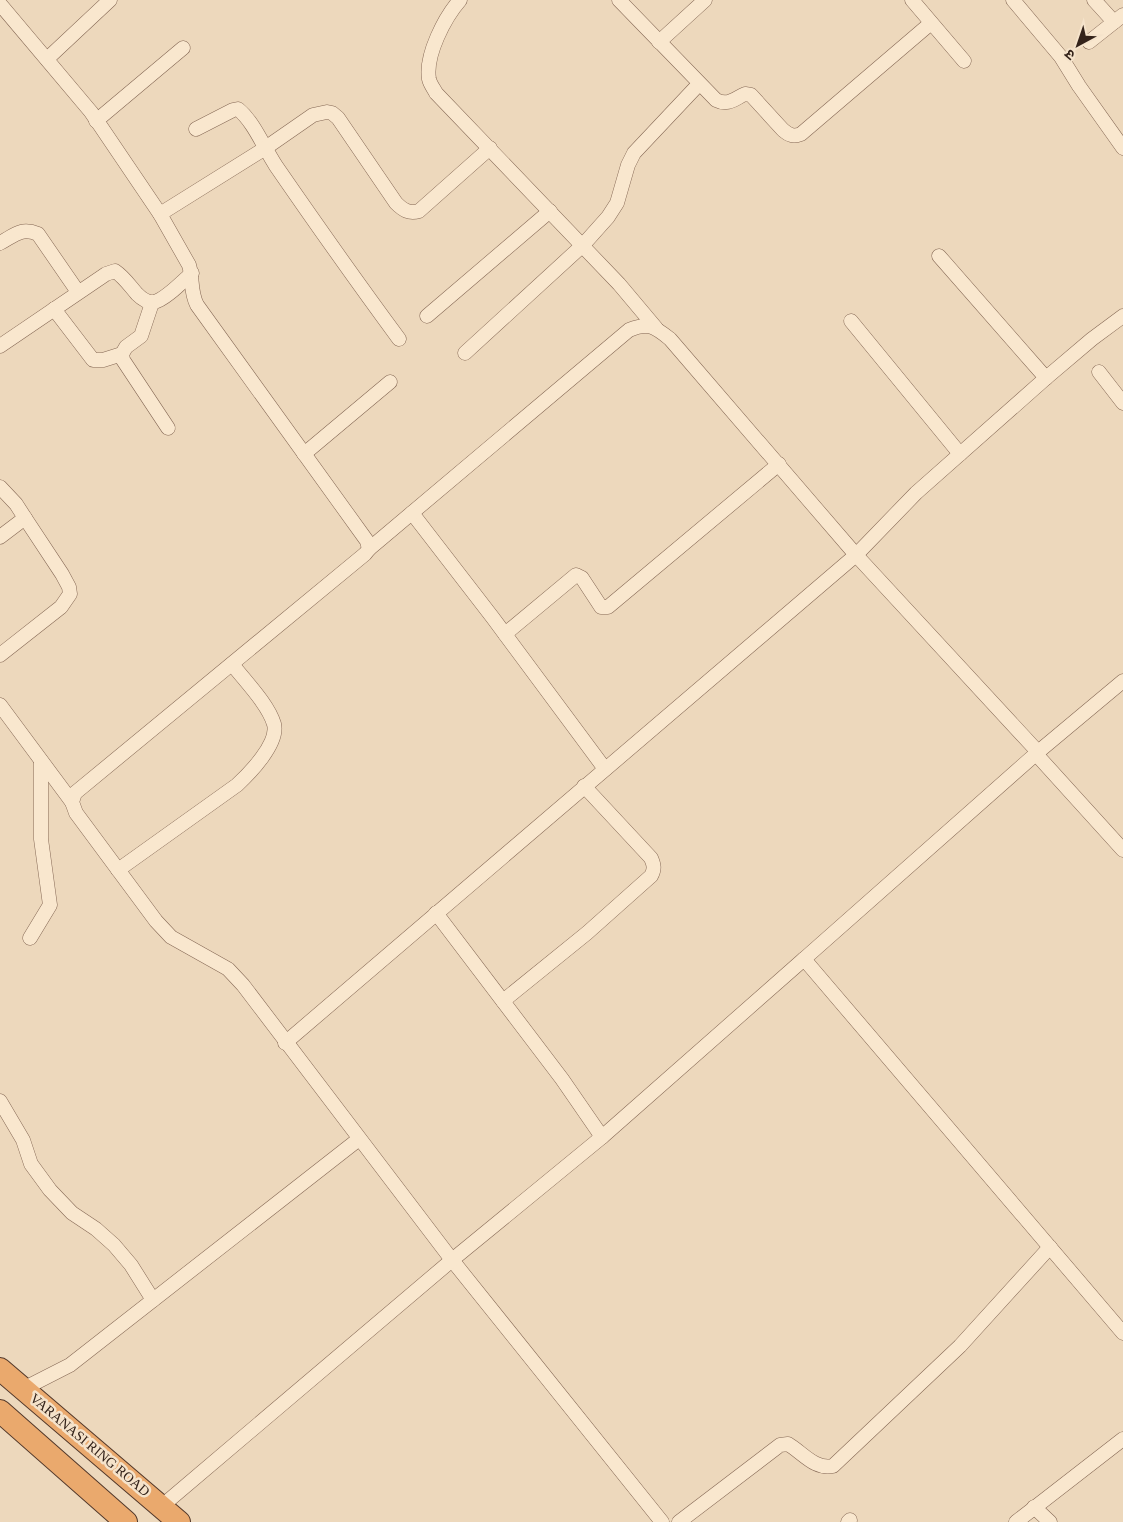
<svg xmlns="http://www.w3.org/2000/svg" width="1123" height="1522" viewBox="0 0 1123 1522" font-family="'Times New Roman','Noto Sans Devanagari',serif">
  <rect width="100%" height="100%" fill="#edd8bc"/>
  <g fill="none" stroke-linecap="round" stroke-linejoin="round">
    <g stroke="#856855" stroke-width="15">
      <g id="minor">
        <path d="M460,0c-15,17 -35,55 -31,79 1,5 5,10 7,14l183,191 37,44"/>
        <path d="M619,0l97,100c12,6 18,-1 29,-6l6,1 32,35c6,5 10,7 18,4l130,-111"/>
        <polyline points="912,0 964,61"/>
        <polyline points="1013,0 1061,57 1079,86 1123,148"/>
        <polyline points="1094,0 1114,22"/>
        <path d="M0,4l91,108 69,102 29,51c4,13 1,27 8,40l170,236 2,8 -4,5 -290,239 -3,9 4,11 80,108 15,16 57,32 15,16 209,275 210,262"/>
        <polyline points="659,42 705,0"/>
        <polyline points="1089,42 1123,15"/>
        <polyline points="47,59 110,0"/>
        <polyline points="96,121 183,48"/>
        <path d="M196,129l37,-19 5,-1c16,13 26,39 38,57 40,58 81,116 123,173"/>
        <path d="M160,214l104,-65 49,-34 14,-3 5,1 6,5 58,85c7,7 13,11 23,8l71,-63"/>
        <path d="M0,243c15,-8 21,-16 38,-9l40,58"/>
        <polyline points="939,256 1046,378"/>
        <polyline points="152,303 141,336 126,347 122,354 123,360 168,428"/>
        <polyline points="54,309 93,360 103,360 122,354"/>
        <polyline points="427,316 550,211"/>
        <polyline points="851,321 960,454"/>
        <path d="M0,346l106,-72 9,-3c9,6 15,15 22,23 4,4 10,9 17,8 11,-2 29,-21 38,-29"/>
        <polyline points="465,353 583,245 608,217 617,203 628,165 634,153 699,84"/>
        <polyline points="1099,372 1123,403"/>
        <polyline points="304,454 390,382"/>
        <polyline points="0,487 16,504 25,518 62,574 69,587 70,594 61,607 0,655"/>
        <polyline points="412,513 493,618 605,769"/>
        <polyline points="0,537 25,518"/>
        <path d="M369,549l260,-219c19,-8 25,-4 41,9l186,216 182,197"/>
        <polyline points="505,634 576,575 582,578 601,607 608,607 779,464"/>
        <polyline points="0,705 72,802"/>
        <polyline points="1036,754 1123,850"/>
        <path d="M118,870l119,-85c13,-12 42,-42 37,-61 -6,-20 -29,-43 -42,-60"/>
        <polyline points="436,913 562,1079 602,1137"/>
        <polyline points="30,938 50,905 41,839 41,761"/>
        <polyline points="804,959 1038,752 1123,681"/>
        <path d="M503,1001l84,-68 64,-57c4,-7 3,-11 0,-18l-67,-72"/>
        <polyline points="285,1043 856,555 916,493 1046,378 1092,339 1123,316"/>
        <polyline points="0,1101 23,1140 31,1164 50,1190 72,1213 96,1229 114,1245 131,1265 153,1300"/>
        <polyline points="23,1389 70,1365 359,1139"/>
        <polyline points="162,1506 452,1260 602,1137 804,959 1123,1333"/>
        <polyline points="1034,1507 1050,1522"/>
        <path d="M679,1522l101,-77 8,-1c15,9 27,26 45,22l127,-120 90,-99"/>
        <polyline points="848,1522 850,1520"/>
        <polyline points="1016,1522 1123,1439"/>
      </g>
    </g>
    <g stroke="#52382a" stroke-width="24">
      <g id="trunk">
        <polyline points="0,1369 179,1522"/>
        <polyline points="0,1411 126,1522"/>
      </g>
    </g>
    <use href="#minor" stroke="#f9e7ce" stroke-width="14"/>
    <use href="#trunk" stroke="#eaa96d" stroke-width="22"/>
  </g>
  <g text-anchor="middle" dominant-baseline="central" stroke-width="5" stroke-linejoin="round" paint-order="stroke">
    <g font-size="14" fill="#34231a" stroke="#f5e3cb">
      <text transform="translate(90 1445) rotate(40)">VARANASI RING ROAD</text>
    </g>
  </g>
  <g transform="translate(1078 45) rotate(220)" stroke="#f5e3cb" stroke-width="4" paint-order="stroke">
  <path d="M0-4L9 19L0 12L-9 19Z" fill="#34231a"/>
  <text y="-8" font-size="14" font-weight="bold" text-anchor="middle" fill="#34231a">उ</text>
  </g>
</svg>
